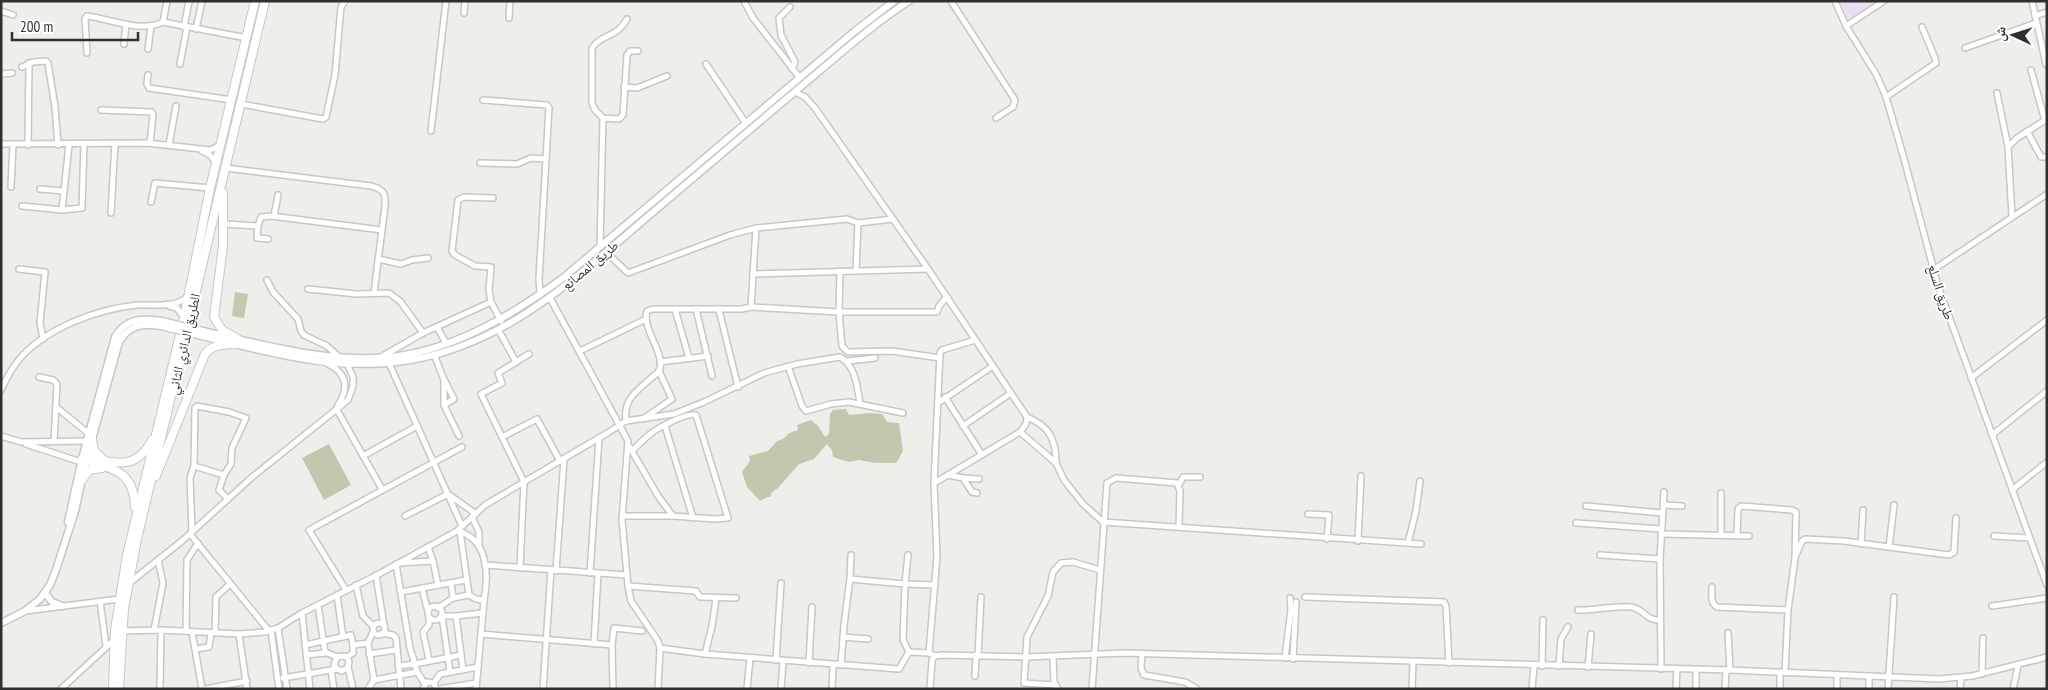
<svg xmlns="http://www.w3.org/2000/svg" width="2048" height="690" viewBox="0 0 2048 690" font-family="'PT Sans Narrow','Noto Naskh Arabic',sans-serif">
  <rect width="100%" height="100%" fill="#f0eeeb"/>
  <polygon fill="#eddff2" points="1841,1 1879,1 1852,19 1847,18"/>
  <g fill="#c2c7ae">
    <polygon points="235,292 248,294 244,318 232,316"/>
    <polygon points="846,409 849,415 870,413 882,414 887,422 899,423 903,451 896,463 875,463 859,460 849,462 833,457 832,450 827,444 814,459 799,464 778,488 772,492 770,497 767,497 760,501 747,487 742,472 750,461 749,456 768,451 777,441 783,439 789,433 798,430 797,425 811,420 818,426 825,437 829,434 830,414 833,410"/>
    <polygon points="329,444 351,485 324,500 302,458"/>
  </g>
  <g fill="none" stroke-linecap="round" stroke-linejoin="round">
    <g stroke="#c8c7c3" stroke-width="8">
      <g id="minor">
        <polyline points="744,1 753,18 800,78"/>
        <polyline points="951,1 1015,100 1013,107 996,118"/>
        <polyline points="1835,1 1846,26 1876,74 1886,97 1903,155 1938,286 2047,585"/>
        <polyline points="2032,1 2046,64"/>
        <polyline points="790,7 779,18 781,35 795,62 792,69"/>
        <polyline points="1,11 13,15"/>
        <polyline points="464,13 465,1"/>
        <polyline points="2035,16 2047,12"/>
        <polyline points="509,18 510,1"/>
        <path d="M627,19c-10,19 -26,15 -35,29v55l3,7 8,8 16,1 4,-4 4,-60 3,-4h8"/>
        <polyline points="163,22 247,38"/>
        <polyline points="1846,26 1884,1"/>
        <polyline points="184,27 189,1"/>
        <polyline points="196,29 202,1"/>
        <polyline points="124,44 126,24"/>
        <polyline points="1965,48 2036,23"/>
        <polyline points="148,49 151,26"/>
        <path d="M87,53l-2,-34 2,-3c24,3 53,17 76,6l4,-21"/>
        <polyline points="180,64 187,27"/>
        <polyline points="706,64 745,122"/>
        <polyline points="22,67 33,62 46,61 48,63 55,107 58,145"/>
        <polyline points="2031,70 2045,121"/>
        <polyline points="1,74 12,73"/>
        <polyline points="148,75 147,84 149,88 232,100"/>
        <polyline points="624,87 637,88 667,76"/>
        <polyline points="795,92 805,97 815,108 928,269 1027,417 1026,424 1020,432 948,475"/>
        <polyline points="1997,93 2008,147"/>
        <polyline points="1886,97 1936,63 1935,58 1922,27"/>
        <polyline points="483,100 547,105 549,108 539,279 540,295"/>
        <polyline points="241,104 323,119 326,117 335,75 341,7 345,1"/>
        <polyline points="101,110 152,112 153,115 150,143"/>
        <polyline points="431,131 446,1"/>
        <polyline points="2027,131 2041,157 2047,157"/>
        <polyline points="1,144 147,143 210,150 217,147 220,144"/>
        <polyline points="28,145 29,63"/>
        <polyline points="169,145 176,106"/>
        <polyline points="202,151 210,155 216,163"/>
        <polyline points="480,163 517,164 531,158 546,159"/>
        <path d="M226,168l145,18c12,3 15,7 14,20l-11,87"/>
        <polyline points="11,187 13,145"/>
        <polyline points="40,189 64,191"/>
        <polyline points="151,202 155,183 210,188"/>
        <polyline points="22,206 62,210 82,208 84,144"/>
        <polyline points="62,210 69,145"/>
        <polyline points="111,213 115,143"/>
        <polyline points="274,216 278,195"/>
        <polyline points="2012,216 2008,147 2017,138 2047,119"/>
        <polyline points="224,224 258,226 261,217 271,216 382,230"/>
        <polyline points="258,226 257,238 268,239"/>
        <polyline points="600,247 603,118"/>
        <polyline points="606,252 628,273 730,235 756,228 847,219 858,223 893,219"/>
        <polyline points="378,259 401,264 412,260 428,258"/>
        <polyline points="19,269 45,272 40,323 43,339"/>
        <polyline points="1933,270 2047,194"/>
        <polyline points="840,271 839,312 842,346 848,352 892,351 940,358"/>
        <polyline points="856,271 858,223"/>
        <polyline points="753,274 928,269"/>
        <polyline points="267,280 273,292 298,319 301,331 304,335 327,346 337,355"/>
        <polyline points="308,289 357,294 389,293 400,301 423,333"/>
        <polyline points="550,298 628,441 622,520 628,586 631,601 658,641 660,648 658,689"/>
        <polyline points="491,302 489,290 491,267 475,266 455,255 452,251 458,200 464,197 493,198"/>
        <polyline points="169,306 177,308 184,318"/>
        <polyline points="751,307 756,228"/>
        <polyline points="675,309 689,358"/>
        <polyline points="696,309 742,309 751,307 839,312 937,312 939,306 947,297"/>
        <polyline points="719,310 738,387"/>
        <polyline points="437,327 446,343"/>
        <polyline points="498,329 516,362 498,373 502,383 481,394 524,482 520,568"/>
        <polyline points="580,351 646,319"/>
        <polyline points="434,354 444,380 444,405 459,436"/>
        <polyline points="381,357 423,333 491,302 501,321"/>
        <polyline points="847,361 875,358"/>
        <polyline points="516,362 529,354"/>
        <polyline points="660,362 708,356"/>
        <polyline points="389,363 462,526"/>
        <path d="M328,364c20,10 21,25 9,43"/>
        <polyline points="788,366 802,406 806,411 831,404 849,402 903,413"/>
        <polyline points="39,377 53,380 57,384 54,441"/>
        <polyline points="1971,378 2047,320"/>
        <path d="M1,390c6,-13 12,-25 22,-35 28,-29 76,-46 114,-50 17,-1 38,4 51,-9"/>
        <polyline points="945,397 982,455"/>
        <polyline points="938,403 993,366"/>
        <polyline points="444,405 454,399 445,381"/>
        <polyline points="56,407 88,433"/>
        <polyline points="337,410 382,489"/>
        <path d="M1027,417c22,9 29,22 29,46"/>
        <polyline points="643,419 672,399 659,371"/>
        <path d="M626,421c-3,-22 10,-29 24,-42 2,-2 7,-5 9,-8 8,-15 -18,-43 -12,-60l6,-2h43l16,67"/>
        <polyline points="665,426 693,518"/>
        <polyline points="963,426 1011,393"/>
        <polyline points="1020,432 1056,463 1064,480 1083,504 1103,522 1421,544"/>
        <polyline points="1992,435 2047,391"/>
        <polyline points="1,436 21,442 87,441"/>
        <polyline points="502,437 537,419 560,461"/>
        <polyline points="26,444 81,462"/>
        <path d="M629,446l29,50 15,20 42,3 13,-1 -32,-103c-9,-3 -39,13 -47,20 -6,5 -12,11 -17,16"/>
        <polyline points="363,456 417,426"/>
        <polyline points="194,466 224,475 219,490 228,499"/>
        <polyline points="963,478 979,479"/>
        <polyline points="934,483 940,353 942,350 975,340"/>
        <polyline points="1179,485 1183,477 1200,477"/>
        <polyline points="2012,490 2047,462"/>
        <polyline points="1663,505 1682,506"/>
        <polyline points="1586,506 1662,513"/>
        <polyline points="1308,514 1329,515 1327,539"/>
        <polyline points="405,516 448,494 476,514"/>
        <polyline points="622,516 673,516"/>
        <polyline points="472,517 479,532 479,544"/>
        <polyline points="1576,523 1661,529"/>
        <path d="M457,531c31,7 32,43 27,69l-8,89"/>
        <polyline points="460,531 469,595 476,599 484,600"/>
        <polyline points="192,532 190,478 194,466 195,408 197,406 229,412 246,418 232,448 231,464 224,475"/>
        <polyline points="190,534 269,631"/>
        <polyline points="1661,534 1749,536"/>
        <polyline points="1721,535 1721,493"/>
        <polyline points="1737,535 1738,509 1741,506 1792,510 1796,512 1795,558 1788,610 1785,673"/>
        <polyline points="1994,536 2029,538"/>
        <polyline points="1358,541 1361,476"/>
        <polyline points="1408,543 1416,511 1420,481"/>
        <polyline points="1861,544 1863,510"/>
        <polyline points="428,547 433,561 438,585"/>
        <polyline points="1889,547 1894,505"/>
        <polyline points="908,555 905,584 935,585"/>
        <polyline points="1600,555 1660,559"/>
        <polyline points="1796,555 1802,541 1805,539 1844,541 1949,555 1954,552 1956,518"/>
        <polyline points="399,563 433,561"/>
        <polyline points="396,564 410,648 415,664 461,655"/>
        <polyline points="485,565 627,575"/>
        <polyline points="556,571 564,459"/>
        <polyline points="590,573 599,438"/>
        <polyline points="376,575 384,626"/>
        <polyline points="850,579 851,555"/>
        <polyline points="451,583 453,598"/>
        <polyline points="128,584 182,541 251,478 348,400 353,386 353,377 346,361"/>
        <polyline points="356,585 363,616 373,626"/>
        <polyline points="628,586 696,591 700,597 736,598"/>
        <path d="M1712,587c0,7 -2,16 5,20l71,3"/>
        <polyline points="422,588 428,612"/>
        <polyline points="346,590 309,530 462,447"/>
        <polyline points="401,592 466,580"/>
        <polyline points="337,595 343,637"/>
        <polyline points="1305,597 1444,602 1446,606 1449,663"/>
        <polyline points="100,601 106,646"/>
        <polyline points="318,605 325,652 337,657"/>
        <polyline points="1992,606 2047,598"/>
        <circle cx="435" cy="613" r="7"/>
        <polyline points="438,608 453,598 469,595"/>
        <path d="M1578,610c18,1 36,-5 53,-3 12,1 14,13 28,13"/>
        <polyline points="25,611 119,599"/>
        <polyline points="302,613 310,689"/>
        <polyline points="441,616 456,616"/>
        <polyline points="442,616 450,672"/>
        <circle cx="379" cy="629" r="6"/>
        <polyline points="278,628 287,689"/>
        <polyline points="154,630 163,583 158,560"/>
        <polyline points="271,630 279,689"/>
        <path d="M121,631l40,-1 78,4 26,-2 13,-4 24,-15 77,-39 78,-43 28,-26 124,-73 17,-11 48,-7 30,-12 60,-29 33,-9 43,-7c16,9 17,30 20,46"/>
        <polyline points="186,631 187,560 198,543"/>
        <polyline points="192,632 202,689"/>
        <polyline points="215,632 216,597 230,584"/>
        <polyline points="382,633 393,635 396,638 401,689"/>
        <polyline points="1728,633 1730,670"/>
        <polyline points="239,634 247,689"/>
        <polyline points="481,634 612,645 613,689"/>
        <polyline points="843,637 868,639"/>
        <polyline points="594,644 598,573"/>
        <polyline points="305,645 351,635 353,645 353,653 347,657 342,656 337,657 334,665 337,669 342,671 348,667 349,662 347,657"/>
        <polyline points="353,645 368,643"/>
        <polyline points="612,645 614,628 642,631"/>
        <polyline points="660,648 705,654 899,669 909,652 929,653 935,656 941,655 1026,657 1124,653 1730,670 1939,679 1972,676 2047,657"/>
        <polyline points="195,649 209,647 211,633"/>
        <polyline points="929,653 937,556 934,483 948,475 963,478 972,492 977,493"/>
        <polyline points="1142,653 1141,668 1144,675 1185,682 1197,689"/>
        <polyline points="369,654 396,650"/>
        <polyline points="705,654 712,626 716,599"/>
        <polyline points="306,655 326,653"/>
        <polyline points="978,655 981,597"/>
        <polyline points="1053,657 1054,682 1058,689"/>
        <polyline points="1285,658 1291,609 1290,598"/>
        <polyline points="1293,659 1296,602"/>
        <polyline points="429,660 423,632 429,625 429,617"/>
        <polyline points="776,660 781,583"/>
        <polyline points="809,663 812,607"/>
        <polyline points="841,665 844,625 850,579 905,584 903,640 909,652"/>
        <polyline points="398,666 415,664 417,672 425,684"/>
        <polyline points="1542,666 1543,620"/>
        <polyline points="1559,666 1561,639 1568,627"/>
        <polyline points="348,667 353,689"/>
        <polyline points="1588,667 1591,634"/>
        <polyline points="1661,669 1660,559 1664,492"/>
        <polyline points="331,670 334,689"/>
        <polyline points="463,670 456,616 483,613"/>
        <polyline points="1982,674 1983,638"/>
        <polyline points="975,676 976,655"/>
        <polyline points="283,678 337,669"/>
        <polyline points="374,680 417,672"/>
        <polyline points="1055,685 1024,683 1027,637 1048,596 1053,572 1061,563 1073,562 1100,570"/>
        <polyline points="61,689 114,640"/>
        <polyline points="160,689 161,630"/>
        <polyline points="205,689 247,681"/>
        <polyline points="368,689 374,680 368,643 373,632"/>
        <polyline points="423,689 427,682 434,683"/>
        <polyline points="436,689 434,683 440,674 478,667"/>
        <polyline points="439,689 476,683"/>
        <polyline points="543,689 551,570"/>
        <polyline points="747,689 750,658"/>
        <polyline points="781,689 783,661"/>
        <polyline points="832,689 833,665"/>
        <polyline points="930,689 932,660 935,656"/>
        <polyline points="1092,689 1107,483 1116,478 1177,483 1180,491 1179,526"/>
        <polyline points="1412,689 1413,662"/>
        <polyline points="1532,689 1534,666"/>
        <polyline points="1676,689 1677,669"/>
        <polyline points="1696,689 1696,670"/>
        <polyline points="1725,689 1726,670"/>
        <polyline points="1780,689 1780,673"/>
        <polyline points="1837,689 1837,676"/>
        <polyline points="1869,689 1869,678"/>
        <polyline points="1888,689 1894,597"/>
        <polyline points="1960,689 1961,678"/>
        <polyline points="2013,689 2018,666"/>
      </g>
    </g>
    <g stroke="#c8c7c3" stroke-width="9">
      <g id="major">
        <path d="M207,332c61,14 129,33 192,24 60,-9 116,-43 164,-78l292,-247 39,-30"/>
        <path d="M206,337c70,17 131,35 204,23 94,-15 166,-82 236,-142 51,-43 101,-86 152,-129 36,-30 71,-62 111,-88"/>
        <path d="M68,522l14,-63 33,-122c11,-19 27,-19 47,-16"/>
        <polyline points="45,593 52,602 62,606"/>
        <path d="M1,623l24,-12 15,-12 10,-14 6,-15 19,-59 11,-50 33,-119c10,-17 23,-19 42,-16"/>
      </g>
    </g>
    <g stroke="#c8c7c3" stroke-width="10">
      <g id="highway">
        <polyline points="223,193 223,246 214,317 222,330 238,339"/>
        <polyline points="92,440 94,451 103,459"/>
        <path d="M91,458c28,6 46,11 61,-18"/>
        <path d="M82,459c30,10 52,11 53,48"/>
        <path d="M156,476l49,-122c8,-10 18,-9 30,-10"/>
        <polyline points="82,480 89,470 102,468"/>
        <polyline points="113,689 115,630 127,555 184,318 210,188 255,1"/>
        <polyline points="119,689 124,608 137,539 265,1"/>
      </g>
    </g>
    <use href="#minor" stroke="#fff" stroke-width="5"/>
    <use href="#major" stroke="#fff" stroke-width="6"/>
    <use href="#highway" stroke="#fff" stroke-width="8"/>
    <g stroke="#c8c7c3" stroke-width="9" stroke-linecap="butt">
      <g id="major-bridge">
        <polyline points="162,321 207,332"/>
        <polyline points="161,326 206,337"/>
      </g>
    </g>
    <use href="#major-bridge" stroke="#fff" stroke-width="6"/>
  </g>
  <g text-anchor="middle" dominant-baseline="central" stroke-width="4" stroke-linejoin="round" paint-order="stroke">
    <g font-size="14" fill="#31302f" stroke="#fff">
      <text transform="translate(590 265) rotate(-40)">طريق المصانع</text>
      <text transform="translate(1941 292) rotate(72)">طريق السلع</text>
      <text transform="translate(184 344) rotate(-77)">الطريق الدائري الثاني</text>
    </g>
  </g>
  <rect width="2048" height="690" fill="none" stroke="#31302f" stroke-width="5"/>
  <g transform="translate(2013 35) rotate(274)" stroke="#ffffff" stroke-width="4" paint-order="stroke">
  <path d="M0-4L9 19L0 12L-9 19Z" fill="#31302f"/>
  <text y="-8" font-size="14" font-weight="bold" text-anchor="middle" fill="#31302f">ش</text>
  </g>
  <path d="M12 32v8h126v-8" fill="none" stroke="#31302f" stroke-width="2.5"/>
  <text x="20" y="32" font-size="15" fill="#31302f" stroke="#ffffff" stroke-width="4" paint-order="stroke">200 m</text>
</svg>
